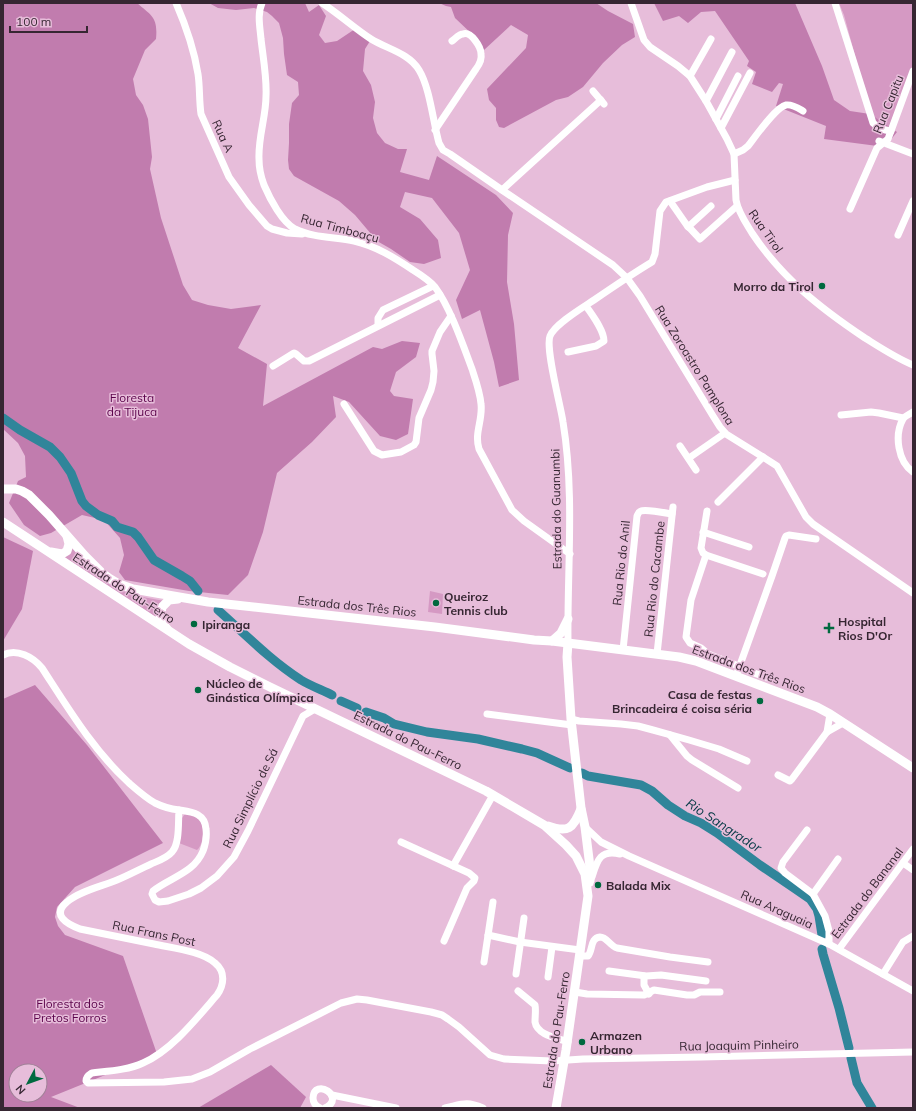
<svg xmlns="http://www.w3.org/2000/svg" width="916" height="1111" viewBox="0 0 916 1111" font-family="Mulish,sans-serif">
  <rect width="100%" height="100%" fill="#e7bdda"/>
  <g fill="#d599c3">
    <polygon points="839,3 911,3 913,4 913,65 889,127 878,127 866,96 844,15"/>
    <path d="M73,547c5,7 9,14 15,20 20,23 49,30 78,34 -4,4 -10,9 -10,16l-95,-59 8,-4z"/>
    <polygon points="430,591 443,594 442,614 428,612"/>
    <path d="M185,814l13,1c2,4 4,9 5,13 1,6 -1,18 -6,22l-18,-7 3,-25z"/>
  </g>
  <g fill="#c17cae" fill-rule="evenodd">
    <path d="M3,3h134c15,13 21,14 19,36l-11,11 -12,29 3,16 7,10 5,14 4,38 -2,12 11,49 22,67 9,15 16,5 23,4 30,-4 -23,43 29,16 -4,42 110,-59 9,2 20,-8 18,2 -4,14 -20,15 -6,19 4,5 19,3 -5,35 -12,6 -16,-4 -31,-34 -16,-6 3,21 -24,25 -35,31 -14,59 -15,43 -20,20 -39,-4 -64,-11 -6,-8 5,-17 -4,-17 -16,-18 -22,-5 -31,18 -11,3 -16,-11 -15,-22 9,-22 8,-4 -1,-21 -7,-13 -15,-14z"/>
    <polygon points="209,3 305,3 309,12 319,5 326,16 319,35 325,43 337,41 355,29 370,41 365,49 363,71 371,85 375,102 373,118 377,133 385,143 398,149 407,149 400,172 429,180 437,156 496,195 513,213 508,235 507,282 514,324 519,380 499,387 494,362 480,310 462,319 456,300 470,270 459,233 432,198 405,192 400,207 420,219 438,240 441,258 424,264 410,262 391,249 377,241 355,215 339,201 294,176 289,169 288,160 289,143 289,124 292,103 299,95 298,82 287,75 284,54 283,38 279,23 272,16 267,12 254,8 236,10 218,8"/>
    <polygon points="439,3 596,3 608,11 633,24 635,37 622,45 603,63 583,87 568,97 556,100 504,128 499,127 496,120 496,108 489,100 487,89 526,48 528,35 511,25 484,50 475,37 455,18 451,7 446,6"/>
    <polygon points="654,3 795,3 822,66 834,100 850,111 870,114 897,132 885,147 824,139 826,126 776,106 783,84 779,83 772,92 752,84 756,72 747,66 749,61 715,11 701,12 688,23 679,16 663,21"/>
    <polygon points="3,537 33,551 22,609 3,641"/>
    <path d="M35,685l52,60 76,98 -88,44 -18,20 -2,10 3,9 7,9 58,21 34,98 -106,43 29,11h-77v-409zM16,1071h24v24h-24z"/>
    <polygon points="271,1065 306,1097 300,1108 198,1108"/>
  </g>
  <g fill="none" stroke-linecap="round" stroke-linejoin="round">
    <g stroke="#30859a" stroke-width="9">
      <polyline points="3,418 20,430 50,447 60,457 71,473 82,501 86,506 98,515 112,521 117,527 133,532 138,537 154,560 182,576 190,581 198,591"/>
      <path d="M218,610c27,24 52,50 83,70 10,6 21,10 31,15"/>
      <polyline points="341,701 357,708"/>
      <polyline points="366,712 384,718 394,724 427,732 478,739 522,749 537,753 570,768"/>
      <polyline points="582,773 588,776 641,785 652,791 668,805 685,816 701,823 717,833 760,865 794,888 810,899 817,909 819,916 822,935"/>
      <polyline points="822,949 823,954 839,1008 849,1048"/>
      <polyline points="851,1058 857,1083 872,1108"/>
    </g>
    <g stroke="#fff" stroke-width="7">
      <path d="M176,3c10,23 18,46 22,71 2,13 1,26 3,40l28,63 20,28 18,21 5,3 15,4 15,1"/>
      <path d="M262,3c-5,11 -2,24 -1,36 2,18 6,39 5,57 0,21 -8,41 -7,63 0,8 2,18 5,26 6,14 18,37 31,44 18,9 40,8 59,12 22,5 41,17 59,29 8,5 16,10 22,17 15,20 28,58 37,82 4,12 8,23 9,35 2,16 -7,29 -2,45l33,61 12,11 46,33"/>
      <path d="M322,3c17,11 32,25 49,36 16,10 38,14 48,31 11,18 14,52 20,73l4,7 7,4 52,36 111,75 14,13 13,18 73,120 7,11 6,7 37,23 14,9 29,51 7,7 100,69"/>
      <path d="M631,3l13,37 6,7 28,19 12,10 16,25 21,38 7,15 2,46c2,12 10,23 16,33 30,45 68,75 113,105 16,10 31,20 48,27"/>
      <path d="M835,3l38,120c6,6 11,7 18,8"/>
      <polyline points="690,76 711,39"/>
      <polyline points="593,91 604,104"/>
      <polyline points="706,101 732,52"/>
      <polyline points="716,119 738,76"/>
      <polyline points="721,128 750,73"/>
      <path d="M435,130l41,-61c3,-4 6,-10 5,-15 0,-7 -10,-23 -18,-20 -4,0 -8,5 -11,7"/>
      <polyline points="879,141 913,154"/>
      <path d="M734,154l9,-4 5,-4c7,-9 28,-39 38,-41 6,-1 12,3 17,6"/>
      <polyline points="502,190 601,100"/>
      <polyline points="670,201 686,224 700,239 737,206"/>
      <polyline points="850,209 877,148 888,139 913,71"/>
      <polyline points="688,227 711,206"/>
      <polyline points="898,235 913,201"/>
      <polyline points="378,325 378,318 383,310 433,286"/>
      <path d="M568,352l28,-6 8,-5c0,-11 -12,-26 -18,-35"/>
      <polyline points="273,366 294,353 296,354 304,361 309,361 440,295"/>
      <polyline points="344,404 374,451 382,455 401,452 414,445 416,442 419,418 431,390 433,382 434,371 432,354 432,351 440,332 451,316"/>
      <path d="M913,412c-3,2 -8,4 -10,7 -9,16 -5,43 10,53"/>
      <polyline points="841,415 871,412 879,413 903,418"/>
      <polyline points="680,446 696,470"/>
      <polyline points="689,458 725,433"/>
      <polyline points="718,502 763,457"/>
      <polyline points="707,511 701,548 703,553 706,555 763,574"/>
      <polyline points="703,532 749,547"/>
      <polyline points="706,555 691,600 686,637 690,643 701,648 708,654 736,665"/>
      <path d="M568,643c-1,-74 7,-148 -5,-221 -2,-15 -18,-74 -13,-86 5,-12 32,-28 44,-36 19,-13 38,-26 58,-38l3,-8 5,-43 6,-9 41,-15 28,-7"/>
      <path d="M623,650l14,-134c1,-2 1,-4 4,-5 5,-2 25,2 31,3"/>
      <polyline points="657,654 673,507"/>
      <path d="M3,655c14,-7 30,2 39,13 26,40 51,82 87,115 8,7 17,15 26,20 8,4 16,6 24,7 -1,12 1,33 -7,42 -5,6 -14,9 -21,12 -11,5 -22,11 -34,16 -14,6 -38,11 -50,22 -16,13 0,22 13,27 25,5 50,10 74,15 18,4 48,7 61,19 11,9 9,22 2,32 -20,23 -46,56 -74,68 -15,7 -34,8 -51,10 -3,2 -6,3 -6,8l2,2 76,-1 28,-3 18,-7 40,-23 91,-46 16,-4 10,1 64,12 11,3 6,4 11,8 31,28 14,4 49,2 30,-2 119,-2 211,-5"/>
      <polyline points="740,668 774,680"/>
      <polyline points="736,676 772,576 785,538 786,536 789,535 816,539"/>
      <polyline points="487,714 572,725"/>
      <polyline points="571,719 579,721 621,724 638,726 653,730 689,740 719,749 747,761"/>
      <polyline points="827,732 830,714"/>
      <polyline points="670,735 687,756 692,760 738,788"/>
      <polyline points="778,775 790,781 792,779 827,732 843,723"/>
      <path d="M179,810c13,2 26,3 27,19 1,8 0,14 -3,22 -9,22 -32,26 -50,40l-1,3 3,6 4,2 9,-1 21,-7 12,-6 16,-12 17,-19 14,-26 55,-115 12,-7"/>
      <polyline points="585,827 601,842 629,856 829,944 913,991"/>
      <polyline points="807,830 783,862 781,868 785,873 813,894 825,916 829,931 829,944"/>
      <polyline points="401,842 469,873 475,878 474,881 467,888 444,941"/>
      <polyline points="903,863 913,870"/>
      <polyline points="453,866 493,795"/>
      <path d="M592,877c5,-16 8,-28 28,-23"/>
      <polyline points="813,894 838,859"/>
      <polyline points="488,935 520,942 580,950"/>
      <polyline points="839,949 913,849"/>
      <path d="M580,956h8c5,-6 2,-18 12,-19 7,0 10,9 17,11l53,9 38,5"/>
      <polyline points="484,962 493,902"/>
      <polyline points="609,971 646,976 661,975 706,981"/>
      <polyline points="516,974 524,918"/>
      <polyline points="883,974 903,942 913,936"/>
      <polyline points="644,976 644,985 649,994"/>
      <polyline points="548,977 552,947"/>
      <path d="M518,991l17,14c1,5 0,11 0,17 2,13 22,16 33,20"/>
      <polyline points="575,992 587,994 644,995 654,990 687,995 694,995 700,992 720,992"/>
      <polyline points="332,1095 396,1108"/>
      <path d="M320,1108c-4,-2 -7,-5 -7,-10 1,-21 34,-1 12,10"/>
      <path d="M445,1108c18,-4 21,-7 38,0"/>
    </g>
    <g stroke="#fff" stroke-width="9">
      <polyline points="3,489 16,489 22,491 29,495 49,515 85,556 101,572 109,578 119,584 133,589 208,602 435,627 534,640 552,641 679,657 696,661 817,707 830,714 913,768"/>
      <polyline points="3,522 189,644 230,667 270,687 486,791 544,825 566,845 576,856 585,874 588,896 566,1050 556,1108"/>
      <polyline points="51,552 62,554 67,551 69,544 67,536"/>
      <polyline points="167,629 162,623 160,617 162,607 169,600 178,599"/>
      <polyline points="552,641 561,633 568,619"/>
      <polyline points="568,643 567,657 571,719 581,808 585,827 590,867 590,882"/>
      <path d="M548,826c20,7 25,3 33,-17"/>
    </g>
  </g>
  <g fill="#00693f" stroke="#e7bdda" stroke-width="1.5">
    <circle cx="822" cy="286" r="4"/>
    <circle cx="436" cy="603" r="4"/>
    <circle cx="194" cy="624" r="4"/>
    <path d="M827 622h4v4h4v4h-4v4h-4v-4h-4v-4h4z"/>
    <circle cx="198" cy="690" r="4"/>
    <circle cx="760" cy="701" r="4"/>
    <circle cx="598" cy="885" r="4"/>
    <circle cx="582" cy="1042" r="4"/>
  </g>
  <g text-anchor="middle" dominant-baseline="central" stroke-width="3" stroke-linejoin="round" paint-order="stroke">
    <g font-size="12" fill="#362632" stroke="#e7bdda">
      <text transform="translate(888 104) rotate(-68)">Rua Capitu</text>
      <text transform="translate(223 136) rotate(65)">Rua A</text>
      <text transform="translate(340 228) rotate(15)">Rua Timboaçu</text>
      <text transform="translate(766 231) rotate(55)">Rua Tirol</text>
      <text transform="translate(695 365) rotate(58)">Rua Zoroastro Pamplona</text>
      <text transform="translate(556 509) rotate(-91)">Estrada do Guanumbi</text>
      <text transform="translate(621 563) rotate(-84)">Rua Rio do Anil</text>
      <text transform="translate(654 579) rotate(-84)">Rua Rio do Cacambe</text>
      <text transform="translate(124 588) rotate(33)">Estrada do Pau-Ferro</text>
      <text transform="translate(357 606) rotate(6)">Estrada dos Três Rios</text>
      <text transform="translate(749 669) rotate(20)">Estrada dos Três Rios</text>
      <text transform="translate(408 740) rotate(26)">Estrada do Pau-Ferro</text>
      <text transform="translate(250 798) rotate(-64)">Rua Simplício de Sá</text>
      <text transform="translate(867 893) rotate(-53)">Estrada do Bananal</text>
      <text transform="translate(777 909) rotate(24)">Rua Araguaia</text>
      <text transform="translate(154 933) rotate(12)">Rua Frans Post</text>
      <text transform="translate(556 1030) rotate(-81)">Estrada do Pau-Ferro</text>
      <text transform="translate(739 1045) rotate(-1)">Rua Joaquim Pinheiro</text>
    </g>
    <g font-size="12" font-weight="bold" fill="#362632" stroke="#e7bdda" text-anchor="start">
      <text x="814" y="286" text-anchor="end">Morro da Tirol</text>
      <text x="444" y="596">Queiroz<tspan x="444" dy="14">Tennis club</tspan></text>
      <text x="838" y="621">Hospital<tspan x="838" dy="14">Rios D'Or</tspan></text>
      <text x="202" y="624">Ipiranga</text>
      <text x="206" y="683">Núcleo de<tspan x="206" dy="14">Ginástica Olímpica</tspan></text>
      <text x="752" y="694" text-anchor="end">Casa de festas<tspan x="752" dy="14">Brincadeira é coisa séria</tspan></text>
      <text x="606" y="885">Balada Mix</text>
      <text x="590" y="1035">Armazen<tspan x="590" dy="14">Urbano</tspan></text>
    </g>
    <g font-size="12" fill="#5b044b" stroke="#e7bdda">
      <text x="132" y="397">Floresta<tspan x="132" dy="14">da Tijuca</tspan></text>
      <text x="70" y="1003">Floresta dos<tspan x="70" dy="14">Pretos Forros</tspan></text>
    </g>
    <g font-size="13" font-style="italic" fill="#043945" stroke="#e7bdda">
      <text transform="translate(724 825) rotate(33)">Rio Sangrador</text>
    </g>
  </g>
  <rect width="916" height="1111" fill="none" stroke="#362632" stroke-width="8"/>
  <g transform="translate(28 1083) rotate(229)"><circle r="19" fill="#e7bdda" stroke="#a08197"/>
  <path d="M0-3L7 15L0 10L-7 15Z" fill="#00693f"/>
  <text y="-6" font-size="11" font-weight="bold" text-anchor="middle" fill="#362632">N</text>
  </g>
  <path d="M10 26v6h77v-6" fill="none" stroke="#362632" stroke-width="2"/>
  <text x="16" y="26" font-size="12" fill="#362632" stroke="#e7bdda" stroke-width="3" paint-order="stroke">100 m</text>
</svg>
